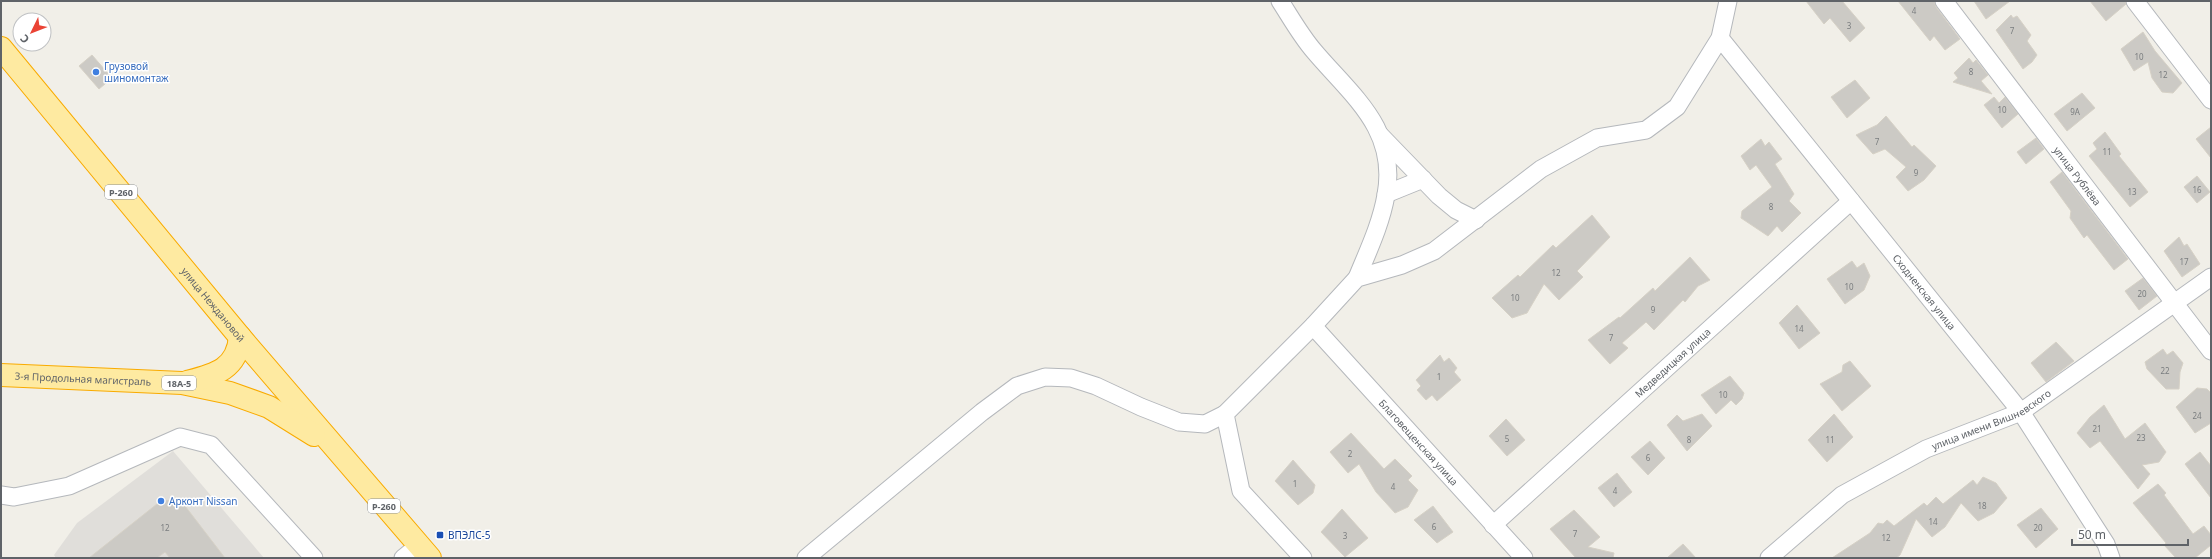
<svg xmlns="http://www.w3.org/2000/svg" width="2212" height="559" viewBox="0 0 2212 559" font-family="'Noto Sans',sans-serif">
  <rect width="100%" height="100%" fill="#f1efe8"/>
  <polygon fill="#e0deda" points="173,451 264,558 56,558 54,555 77,523"/>
  <g fill="#cccac5" stroke="#d6d1c6">
    <polygon points="1806,1 1842,1 1865,28 1850,42 1830,18 1824,24"/>
    <polygon points="1898,1 1934,1 1936,7 1960,39 1945,50 1934,36 1930,41"/>
    <polygon points="1974,1 2010,1 1986,19"/>
    <polygon points="2090,1 2125,1 2126,4 2106,21"/>
    <polygon points="2011,15 2013,18 2017,16 2031,35 2027,41 2037,55 2032,62 2023,69 1996,30"/>
    <polygon points="2143,32 2155,51 2182,83 2173,93 2162,92 2152,78 2148,62 2134,71 2121,49"/>
    <polygon points="92,55 112,78 99,89 79,66"/>
    <polygon points="1969,58 1973,63 1976,60 1988,75 1981,81 1992,94 1953,82 1958,78 1954,73"/>
    <polygon points="1855,80 1870,98 1847,118 1831,97"/>
    <polygon points="2082,93 2095,108 2067,131 2054,114"/>
    <polygon points="1994,97 1999,103 2005,97 2018,114 2002,128 1984,105"/>
    <polygon points="1886,116 1912,147 1914,145 1936,166 1924,180 1908,191 1896,177 1906,167 1885,149 1873,154 1856,135 1877,125"/>
    <polygon points="2211,127 2211,158 2196,139"/>
    <polygon points="2105,132 2121,154 2119,156 2148,192 2130,207 2089,156 2097,149 2093,143"/>
    <polygon points="2036,138 2044,149 2026,164 2017,152"/>
    <polygon points="1761,139 1765,146 1769,142 1782,159 1775,164 1794,194 1789,201 1801,213 1782,232 1777,226 1768,236 1741,218 1742,211 1772,187 1756,165 1750,170 1741,156"/>
    <polygon points="2062,172 2128,259 2114,270 2087,235 2084,238 2070,218 2071,211 2050,182"/>
    <polygon points="2197,176 2210,192 2197,203 2184,187"/>
    <polygon points="1592,215 1610,237 1577,271 1583,277 1559,300 1544,284 1527,313 1512,318 1492,298 1518,275 1520,277 1553,245 1556,248"/>
    <polygon points="2179,237 2184,246 2187,244 2200,264 2182,277 2164,251"/>
    <polygon points="1690,257 1710,280 1698,286 1685,302 1683,300 1654,330 1646,322 1622,343 1628,348 1610,364 1588,340 1619,317 1620,318 1653,288 1655,291"/>
    <polygon points="1852,261 1857,268 1864,263 1870,276 1864,290 1845,304 1827,279"/>
    <polygon points="2143,278 2157,296 2139,310 2125,291"/>
    <polygon points="1797,305 1820,333 1799,349 1779,323"/>
    <polygon points="2056,342 2074,361 2046,382 2031,363"/>
    <polygon points="2163,349 2167,355 2173,351 2183,363 2180,372 2179,389 2166,389 2147,369 2145,362"/>
    <polygon points="1440,355 1444,362 1449,358 1457,368 1454,372 1461,380 1437,401 1432,395 1426,400 1417,390 1421,386 1416,380"/>
    <polygon points="1850,361 1871,386 1842,411 1820,384 1842,372 1843,365"/>
    <polygon points="1730,376 1744,393 1742,399 1736,405 1731,400 1716,414 1701,395"/>
    <polygon points="2197,388 2207,389 2211,393 2211,423 2195,433 2176,407"/>
    <polygon points="2104,405 2125,439 2145,423 2166,452 2159,462 2142,465 2150,474 2138,489 2100,441 2090,448 2077,433 2090,417"/>
    <polygon points="1702,414 1712,426 1687,451 1667,425 1677,415 1683,421"/>
    <polygon points="1834,414 1853,437 1827,462 1808,440"/>
    <polygon points="1506,419 1525,440 1507,456 1489,436"/>
    <polygon points="1351,433 1384,469 1395,459 1412,476 1408,480 1418,490 1408,507 1395,513 1376,492 1359,464 1348,473 1330,452"/>
    <polygon points="1650,441 1665,458 1648,475 1631,457"/>
    <polygon points="2200,452 2211,466 2211,498 2185,464"/>
    <polygon points="1293,460 1315,485 1313,493 1298,505 1275,481"/>
    <polygon points="1617,473 1632,492 1614,507 1598,488"/>
    <polygon points="1983,477 1996,483 2007,498 1994,513 1978,521 1961,503 1945,527 1932,537 1916,519 1900,555 1896,558 1832,558 1870,533 1878,523 1883,524 1887,520 1894,526 1924,503 1927,506 1936,497 1943,504 1973,480 1977,485"/>
    <polygon points="2158,484 2166,493 2164,495 2193,534 2204,526 2211,535 2211,545 2195,558 2176,558 2164,545 2166,543 2133,503"/>
    <polygon points="162,500 182,502 225,558 170,558 165,552 157,558 89,558"/>
    <polygon points="1433,506 1453,532 1437,543 1414,520"/>
    <polygon points="2041,508 2058,529 2036,548 2017,525"/>
    <polygon points="1342,509 1368,538 1345,557 1321,532"/>
    <polygon points="1574,510 1600,537 1588,547 1614,553 1613,558 1576,558 1550,529"/>
    <polygon points="1683,544 1696,558 1667,558"/>
  </g>
  <g fill="none" stroke-linecap="round" stroke-linejoin="round">
    <g stroke="#b5b8bc" stroke-width="19">
      <g id="minor">
        <path d="M1280,1c11,17 21,35 34,50 38,45 84,78 72,144 -5,29 -18,56 -29,83"/>
        <path id="s1" d="M1944,1l267,350"/>
        <polyline points="2135,1 2211,100"/>
        <path id="s2" d="M1720,38l301,374 85,132 5,14"/>
        <polyline points="1380,135 1439,196 1456,210 1476,220"/>
        <polyline points="1386,194 1423,179"/>
        <path id="s3" d="M1313,326l211,232"/>
        <polyline points="1,495 14,497 69,486 180,437 211,445 314,558"/>
        <path id="s4" d="M1493,525l358,-324"/>
        <polyline points="403,558 419,545"/>
        <polyline points="806,558 982,412 1017,386 1045,377 1071,378 1096,386 1141,407 1179,422 1205,424 1225,414"/>
        <polyline points="1303,558 1241,491 1225,414 1313,326 1357,278 1402,265 1434,251 1541,169 1597,138 1646,130 1677,107 1720,38 1728,1"/>
        <path id="s5" d="M1769,558l73,-63 84,-46 95,-37 190,-135"/>
      </g>
    </g>
    <g stroke="#f9ab00" stroke-width="24">
      <g id="trunk">
        <path id="s6" d="M1,48l239,289 190,221"/>
        <path id="s7" d="M1,375l181,8 48,10 39,14 45,28"/>
        <path d="M187,382c27,-7 50,-12 53,-45"/>
      </g>
    </g>
    <use href="#minor" stroke="#fff" stroke-width="17"/>
    <use href="#trunk" stroke="#feeaa1" stroke-width="22"/>
  </g>
  <g fill="#3f7fe0" stroke="#fff" stroke-width="1.5">
    <circle cx="96" cy="72" r="4"/>
    <circle cx="161" cy="501" r="4"/>
  </g>
  <rect fill="#1a4fb4" stroke="#fff" stroke-width="1.5" x="436" y="531" width="8" height="8" rx="2"/>
  <g text-anchor="middle" dominant-baseline="central" stroke-width="3" stroke-linejoin="round" paint-order="stroke">
    <g font-size="8" fill="#7a7d7f">
      <text x="1914" y="10">4</text>
      <text x="1849" y="25">3</text>
      <text x="2012" y="30">7</text>
      <text x="2139" y="56">10</text>
      <text x="1971" y="71">8</text>
      <text x="2163" y="74">12</text>
      <text x="2002" y="109">10</text>
      <text x="2075" y="111">9А</text>
      <text x="1877" y="141">7</text>
      <text x="2107" y="151">11</text>
      <text x="1916" y="172">9</text>
      <text x="2197" y="189">16</text>
      <text x="2132" y="191">13</text>
      <text x="1771" y="206">8</text>
      <text x="2184" y="261">17</text>
      <text x="1556" y="272">12</text>
      <text x="1849" y="286">10</text>
      <text x="2142" y="293">20</text>
      <text x="1515" y="297">10</text>
      <text x="1653" y="309">9</text>
      <text x="1799" y="328">14</text>
      <text x="1611" y="337">7</text>
      <text x="2165" y="370">22</text>
      <text x="1439" y="376">1</text>
      <text x="1723" y="394">10</text>
      <text x="2197" y="415">24</text>
      <text x="2097" y="428">21</text>
      <text x="2141" y="437">23</text>
      <text x="1507" y="438">5</text>
      <text x="1689" y="439">8</text>
      <text x="1830" y="439">11</text>
      <text x="1350" y="453">2</text>
      <text x="1648" y="457">6</text>
      <text x="1295" y="483">1</text>
      <text x="1393" y="486">4</text>
      <text x="1615" y="490">4</text>
      <text x="1982" y="505">18</text>
      <text x="1933" y="521">14</text>
      <text x="1434" y="526">6</text>
      <text x="165" y="527">12</text>
      <text x="2038" y="527">20</text>
      <text x="1575" y="533">7</text>
      <text x="1345" y="535">3</text>
      <text x="1886" y="537">12</text>
    </g>
    <g fill="#fff" stroke="#8f9295" stroke-width="1">
      <rect x="105" y="185" width="32" height="14" rx="3"/>
      <rect x="162" y="376" width="34" height="14" rx="3"/>
      <rect x="368" y="499" width="32" height="14" rx="3"/>
    </g>
    <g font-size="9" font-weight="bold" fill="#5f6368">
      <text x="121" y="192">Р-260</text>
      <text x="179" y="383">18А-5</text>
      <text x="384" y="506">Р-260</text>
    </g>
    <g font-size="10" fill="#366cbe" stroke="#fff" text-anchor="start">
      <text x="104" y="66">Грузовой<tspan x="104" dy="12">шиномонтаж</tspan></text>
      <text x="169" y="501">Арконт Nissan</text>
    </g>
    <g font-size="10" fill="#5f6368" stroke="#fff">
      <text stroke="none"><textPath href="#s1" startOffset="220">улица Рублёва</textPath></text>
      <text stroke="none"><textPath href="#s2" startOffset="326">Сходненская улица</textPath></text>
      <text stroke="none"><textPath href="#s6" startOffset="333">улица Неждановой</textPath></text>
      <text stroke="none"><textPath href="#s4" startOffset="242">Медведицкая улица</textPath></text>
      <text stroke="none"><textPath href="#s7" startOffset="82">3-я Продольная магистраль</textPath></text>
      <text stroke="none"><textPath href="#s5" startOffset="264">улица имени Вишневского</textPath></text>
      <text stroke="none"><textPath href="#s3" startOffset="157">Благовещенская улица</textPath></text>
    </g>
    <g font-size="10" fill="#164399" stroke="#fff" text-anchor="start">
      <text x="448" y="535">ВПЭЛС-5</text>
    </g>
  </g>
  <rect width="2212" height="559" fill="none" stroke="#5f6368" stroke-width="4"/>
  <g transform="translate(32 32) rotate(227)"><circle r="19" fill="#ffffff" stroke="#bfc1c3"/>
  <path d="M0-3L7 15L0 10L-7 15Z" fill="#ea4335"/>
  <text y="-6" font-size="11" font-weight="bold" text-anchor="middle" fill="#5f6368">С</text>
  </g>
  <path d="M2072 539v6h116v-6" fill="none" stroke="#5f6368" stroke-width="2"/>
  <text x="2078" y="539" font-size="12" fill="#5f6368" stroke="#ffffff" stroke-width="3" paint-order="stroke">50 m</text>
</svg>
